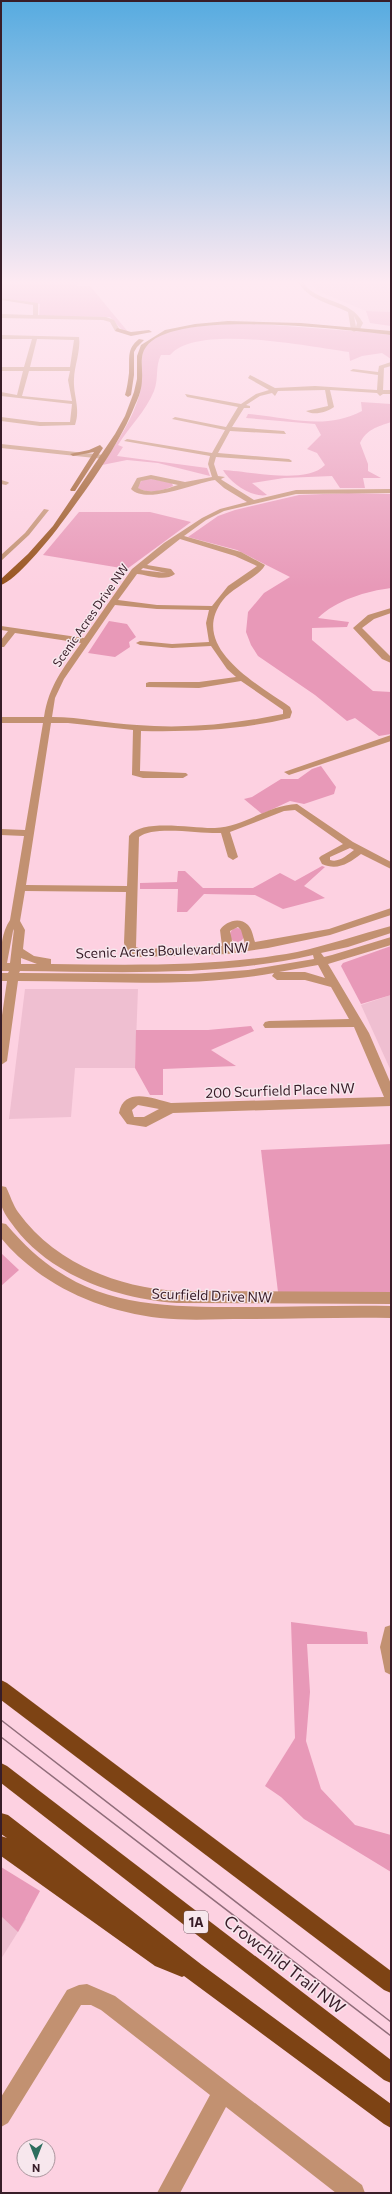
<svg xmlns="http://www.w3.org/2000/svg" width="392" height="2194" viewBox="0 0 392 2194" font-family="Commissioner,sans-serif">
  <rect width="100%" height="100%" fill="#fdd1e1"/>
  <g fill="#efbfd1">
    <polygon points="312,281 391,283 391,312 366,311 315,290"/>
    <polygon points="25,989 138,989 135,1068 75,1068 71,1117 9,1119"/>
    <polygon points="391,995 391,1071 361,1005"/>
    <polygon points="1,1903 26,1919 1,1959"/>
  </g>
  <g fill="#e899b8">
    <polygon points="1,281 79,281 77,286 90,286 129,333 123,331 110,317 39,316 40,304 1,298"/>
    <polygon points="366,311 391,312 391,326 370,323"/>
    <path d="M260,324l131,10v25l-9,-6 -20,3 -12,5 -1,-9c-39,-5 -152,-29 -179,3h-9c-6,11 -2,23 -7,36 -8,20 -25,36 -36,54l5,2 -6,9 90,12 3,8 -52,-13 -31,-3 -25,5c15,-23 31,-46 38,-72 3,-12 -1,-40 6,-48 20,-23 86,-21 114,-21z"/>
    <path d="M361,402l30,2v18c-14,5 -24,7 -31,21l8,21v7l13,7h-18l2,10h-25l-8,-12 -48,2 -32,5 15,12c-15,3 -37,-12 -44,-25 25,1 83,15 102,-5l-8,-12 -10,-4 14,-14 -6,-11 -69,-6 2,-4c40,3 76,17 114,-3z"/>
    <path d="M148,478l24,5 1,3c-10,5 -25,8 -36,2l5,-8z"/>
    <path d="M348,493l43,1v94c-24,3 -55,12 -73,30l31,4 -2,5 -35,1v12l61,51 18,1v42l-12,2 -24,-18 -8,3 -32,-26 -57,-39 -7,-11 -5,-13 2,-20 16,-19 26,-16 -53,-27 -49,-13 30,-21 17,-6 64,-15z"/>
    <polygon points="79,512 150,512 191,522 127,569 43,555"/>
    <polygon points="109,621 127,624 136,637 129,642 130,647 115,657 88,653"/>
    <polygon points="321,766 336,787 334,794 304,804 290,801 262,814 244,799 252,797 281,779 298,779 312,769"/>
    <polygon points="322,866 325,867 304,886 325,898 283,909 255,895 204,894 187,912 177,912 178,889 140,889 140,883 177,882 178,871 185,871 203,888 253,888 280,873 295,881"/>
    <circle cx="237" cy="935" r="7"/>
    <polygon points="391,946 391,995 361,1004 341,966 343,963"/>
    <polygon points="251,1026 254,1031 211,1050 236,1066 163,1069 163,1095 150,1095 135,1068 136,1030 208,1030"/>
    <polygon points="391,1144 391,1292 278,1292 261,1150"/>
    <polygon points="1,1253 19,1270 1,1286"/>
    <polygon points="291,1622 367,1632 368,1644 307,1644 310,1692 306,1741 321,1789 355,1825 391,1835 391,1872 304,1819 281,1797 265,1786 295,1738"/>
    <polygon points="1,1867 40,1891 18,1932 1,1916"/>
  </g>
  <g fill="none" stroke-linecap="round" stroke-linejoin="round">
    <g fill="#c29171" fill-rule="evenodd">
      <path d="M298,281h4c14,23 49,17 61,42l-3,6 -6,3 -3,-2 -3,-18c-18,-9 -41,-12 -50,-31zM354,316l3,7 -1,4z"/>
      <polygon points="1,298 38,303 38,315 106,317 114,320 120,330 115,331 110,322 103,320 1,318 1,314 33,315 33,305 1,300"/>
      <path d="M1,335l78,2c2,13 -5,30 -5,42 -1,16 7,30 1,46l-35,1 -39,-5v-4l39,5h30l2,-18 -71,-8v-4l16,3 6,-24h-22v-4h23l8,-28h-31zM37,339l37,1 -4,27h-40zM29,371h41l-2,9 4,21 -50,-5z"/>
      <path d="M391,362v4l-7,2 -1,22h8v4h-8l-3,2 -3,-3 -47,-3 4,17c-7,5 -20,9 -28,4l22,-5 -3,-16 -47,1 -3,5 -3,-3 -12,3 -14,9 4,1v2h-6l-12,19 52,4 2,3 -56,-3 -12,22 71,6 3,2 -1,1 -75,-5 -2,7 4,12 7,1 -4,2 1,1 32,20 42,-10 95,-1v4l-95,1 -72,17 -18,9 -22,16 57,16 24,13c-6,12 -32,22 -42,35 -36,47 36,85 67,107l2,5 -2,6c-49,12 -99,14 -149,13l-1,40 46,2 2,2 -5,3h-40l-11,-3 1,-45 -65,-7h-17l-25,162 101,1 2,-50c14,-18 65,-7 86,-8 29,-1 53,-23 82,-24l56,38 38,20v7l-30,-15c-12,9 -23,17 -39,10l-3,-6 2,-2 22,-12 -48,-34 -11,1 -54,21 8,25 -5,3 -5,-3 -7,-24c-20,1 -68,-8 -82,4l-3,110 5,2 81,-3 -2,-16c5,-8 19,-14 28,-5 4,4 5,11 7,17l74,-13 62,-21v7l-61,20 -62,13 -40,6 -88,3 -13,-5 -3,-9 2,-51 -101,-1 -5,30 5,9 -2,19 11,7 17,3v5c82,1 166,3 246,-12 32,-7 63,-18 94,-26v7l-43,14 -27,6 3,4 8,-2 59,-18v8l-63,19 41,69 22,51v22l-218,7 -27,14 -19,-3 -8,-11c5,-27 35,-14 52,-10l213,-6 -30,-70 -89,1 -2,-3 2,-3 4,-1 80,-2 -18,-32 -26,-7h-28l-5,-4 2,-3c-84,15 -171,8 -256,8l-11,80 -6,4v-43l6,-41h-6v-8h7l1,-2h-8c0,-19 -1,-36 9,-51l14,-84 -23,-1v-6l24,1 18,-107h-42v-6h43c5,-32 19,-48 37,-74l-66,-10 -11,14h-3v-7l7,-9 -7,-1v-4l83,12 48,-69 32,-26 38,-25 18,-9 27,-7 -23,-14 -9,-8c-21,3 -68,25 -84,9l6,-11 14,-3 34,7 27,-5 -4,-13 2,-8 -86,-15 3,-2 85,14 13,-23 -53,-11 3,-2 51,10 12,-20 -51,-10 -2,-3 56,10 15,-10 13,-4 -21,-12 2,-3 25,13 40,-2 62,4 1,-15 -28,-4 3,-2 25,3 1,-6zM151,479l27,6c-12,4 -28,10 -40,3l3,-7zM180,539l55,17 22,10 -29,20 -16,20 -55,-1 -39,-5 19,-26c11,1 28,8 38,0l-4,-5 -24,-4zM143,568l23,5 -25,-3zM115,605l42,4 52,1 -3,13 3,19 -37,2 -32,-3 -4,2 4,2 32,3 39,-2 16,23 9,8 -37,5h-50l-3,1v4l53,1 42,-7 42,29v4c-48,10 -97,15 -146,11 -28,-1 -56,-8 -85,-8l3,-19 9,-19zM350,848l4,2c-7,5 -15,13 -24,10v-3zM238,927l3,3 4,14 -12,1 -3,-14zM14,929l-4,34h-3l6,-32zM313,955l1,4 -66,11 -57,4 -172,-1 1,-2c97,1 197,6 293,-16zM21,958l16,6h-16zM318,965l7,13 -20,-6h-26zM138,1105l21,4 -15,8h-10l-2,-7z"/>
      <polygon points="1,444 104,455 107,457 104,459 1,448"/>
      <polygon points="1,480 8,482 9,483 6,485 1,484"/>
      <polygon points="44,509 49,510 29,535 1,561 1,555 25,533"/>
      <polygon points="391,608 391,613 374,619 362,628 391,657 391,663 382,659 353,628 368,615"/>
      <polygon points="391,735 391,741 289,775 284,772"/>
      <path d="M1,1186l5,1c4,8 7,18 12,25 37,51 98,75 159,79l214,1v12l-214,-1c-59,-4 -125,-27 -162,-75 -5,-7 -12,-15 -14,-24 -1,-5 0,-12 0,-18z"/>
      <path d="M1,1223l5,1c68,81 137,83 236,83 50,0 99,-2 149,-1v12c-49,-1 -97,1 -146,1 -28,0 -57,2 -85,-1 -61,-7 -120,-33 -159,-80z"/>
      <polygon points="391,1625 391,1675 385,1672 380,1647 385,1627"/>
      <polygon points="87,1984 115,1996 362,2185 365,2193 336,2193 226,2107 180,2193 157,2193 210,2095 101,2010 91,2005 81,2005 8,2123 1,2127 1,2097 67,1990 79,1985"/>
    </g>
    <g fill="#97531d" fill-rule="evenodd">
      <path d="M228,321l73,2 90,8v4c-45,-5 -218,-27 -245,12 -7,9 -3,22 -4,32 0,9 -3,18 -7,26 -15,39 -50,87 -75,120 -10,14 -45,56 -59,60v-6l27,-25 25,-28 62,-92 10,-18 9,-24 3,-13v-23l4,-11 24,-15 30,-6z"/>
      <polygon points="117,328 131,332 149,330 152,332 131,336 115,331"/>
      <path d="M139,339l5,1 -7,7 -3,5v23l-3,20 -3,2 -3,-2c2,-7 3,-14 4,-22 1,-14 -3,-24 10,-34z"/>
      <polygon points="100,445 103,448 75,491 71,491 70,490 94,452 73,456 70,454 89,450"/>
    </g>
    <g fill="#7d4314" fill-rule="evenodd">
      <polygon points="1,1680 7,1683 391,1971 391,1993 384,1990 1,1700"/>
      <polygon points="1,1763 7,1766 391,2060 391,2083 384,2080 1,1783"/>
      <polygon points="1,1813 8,1815 202,1965 391,2104 391,2128 384,2124 184,1976 182,1977 155,1966 1,1856 1,1836 7,1838 1,1834"/>
    </g>
    <g stroke="#906d7a" stroke-width="1.5">
      <polyline points="1,1720 391,2022"/>
      <polyline points="1,1737 391,2036"/>
    </g>
  </g>
  <linearGradient id="sky" x2="0" y2="1"><stop stop-color="#56abe0"/><stop offset="0.48" stop-color="#feeaf2"/><stop offset="1" stop-color="#feeaf2" stop-opacity="0"/></linearGradient>
  <rect width="392" height="588" fill="url(#sky)"/>
  <g text-anchor="middle" dominant-baseline="central" stroke-width="3" stroke-linejoin="round" paint-order="stroke">
    <g font-size="12" fill="#381d28" stroke="#f7e7ed">
      <text transform="translate(90 615) rotate(-55)">Scenic Acres Drive NW</text>
    </g>
    <rect fill="#f7e7ed" stroke="#715a63" stroke-width="1" x="184" y="1911" width="24" height="22" rx="3"/>
    <g font-size="13" font-weight="bold" fill="#381d28">
      <text x="196" y="1922">1A</text>
    </g>
    <g font-size="14" fill="#381d28" stroke="#f7e7ed">
      <text transform="translate(162 950) rotate(-2)">Scenic Acres Boulevard NW</text>
      <text transform="translate(280 1090) rotate(-2)">200 Scurfield Place NW</text>
      <text transform="translate(212 1295) rotate(2)">Scurfield Drive NW</text>
    </g>
    <g font-size="17" fill="#381d28" stroke="#f7e7ed">
      <text transform="translate(285 1964) rotate(38)">Crowchild Trail NW</text>
    </g>
  </g>
  <rect width="392" height="2194" fill="none" stroke="#381d28" stroke-width="4"/>
  <g transform="translate(36 2158) rotate(180)"><circle r="19" fill="#f7e7ed" stroke="#ab969e"/>
  <path d="M0-3L7 15L0 10L-7 15Z" fill="#2d6e5e"/>
  <text y="-6" font-size="11" font-weight="bold" text-anchor="middle" fill="#381d28">N</text>
  </g>
</svg>
